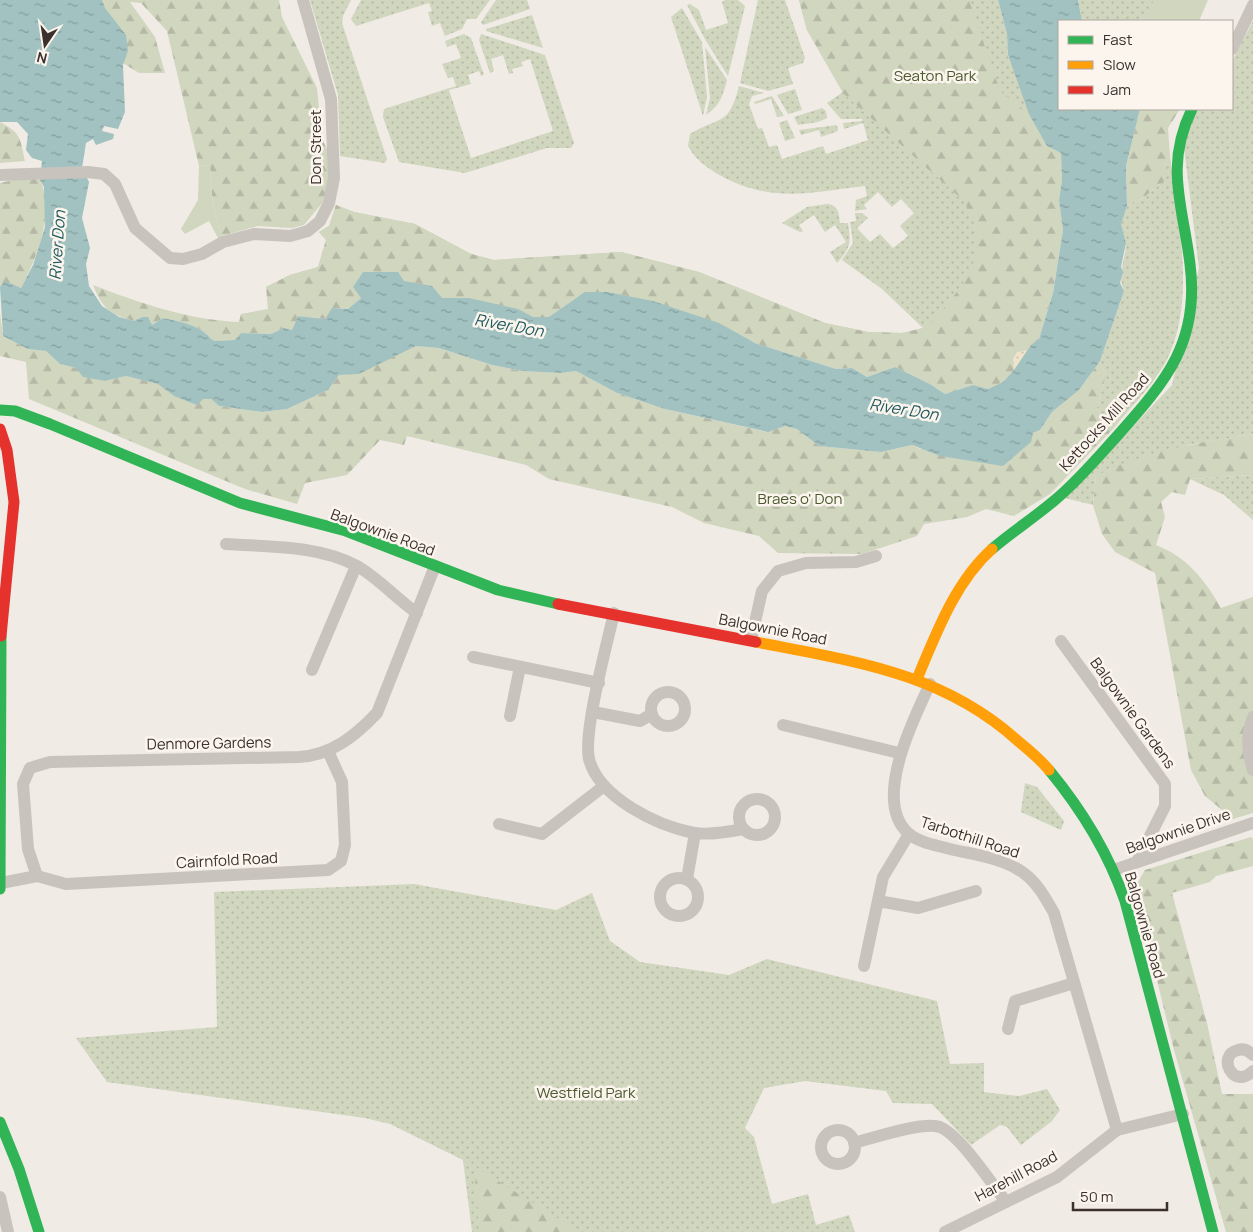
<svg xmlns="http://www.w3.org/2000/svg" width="1253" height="1232" viewBox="0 0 1253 1232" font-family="Manrope,sans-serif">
  <defs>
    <pattern id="grass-dots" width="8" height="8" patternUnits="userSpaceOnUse" patternTransform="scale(1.25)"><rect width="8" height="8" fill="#d1d6bf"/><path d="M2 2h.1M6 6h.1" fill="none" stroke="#b4b8a4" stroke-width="1.8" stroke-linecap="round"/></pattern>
    <pattern id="forest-firs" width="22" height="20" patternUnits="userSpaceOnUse" patternTransform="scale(1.25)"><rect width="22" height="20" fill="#d1d6bf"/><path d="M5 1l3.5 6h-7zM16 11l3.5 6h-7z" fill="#b4b8a4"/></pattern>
    <pattern id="sand-dots" width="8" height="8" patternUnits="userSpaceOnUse" patternTransform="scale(1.25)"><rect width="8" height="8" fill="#efe3cc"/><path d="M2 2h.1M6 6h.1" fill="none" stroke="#cec3af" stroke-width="1.8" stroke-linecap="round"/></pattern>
    <pattern id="water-ripples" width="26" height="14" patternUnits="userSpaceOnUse" patternTransform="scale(1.25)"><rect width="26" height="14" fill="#a1c2c1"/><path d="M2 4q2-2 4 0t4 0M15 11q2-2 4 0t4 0" fill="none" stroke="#849e9d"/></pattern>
  </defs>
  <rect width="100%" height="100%" fill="#f0ebe5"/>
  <g fill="url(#grass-dots)">
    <polygon points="310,0 351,0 343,16 342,23 387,159 385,163 340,156 338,95"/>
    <polygon points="361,0 490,0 476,19 467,19 462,29 445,36 440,23 432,26 428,12 432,11 429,3 356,26 351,19"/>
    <polygon points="496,0 527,0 530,9 483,25 481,22"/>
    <polygon points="725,0 738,0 745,6 728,76 706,41 687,5 690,4 699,10 706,30 728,23 722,2"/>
    <polygon points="758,0 785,0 805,58 803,63 788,68 793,84 768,91 740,83"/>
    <path d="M799,0h199l9,34 1,22 39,90 -8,193 -25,31 -748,-83 24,-12 28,-8 8,-27 -7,-8 10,-6 7,-21 18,7 61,12 56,30 23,6 127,-8 78,20 126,51 43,9 34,1 21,-5 -41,-39 -40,-29 11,-17 -3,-21 6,-1 -1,-8h7l6,5 -11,10 13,14 10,-8 13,14 15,-12 -8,-10 14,-13 -13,-14 -9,8 -14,-15 -14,13 3,4 -12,2 1,-11 11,-4 -2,-10c-53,6 -90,17 -140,-8 -15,-8 -29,-17 -37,-32l2,-12c29,-18 39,-7 49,-48l25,7 -12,3 -3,8 9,25 4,-1 7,19 8,-2 5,14 41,-13 3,8 42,-14 -5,-17 -19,6 -1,-6 19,-2v-2h-21l-14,-16 16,-11 -36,-62z"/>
    <path d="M1078,0h75c0,3 0,9 -2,12 -6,14 -54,9 -69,9z"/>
    <polygon points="682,8 702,42 707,97 703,116 671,17"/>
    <polygon points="532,15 543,48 486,31 486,29"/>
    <polygon points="1253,21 1253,434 1188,445 1096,476 1093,505 1065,498 1172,385 1199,268 1182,132 1198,109 1232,109 1232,61"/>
    <polygon points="464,34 471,38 484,75 481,76 479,71 468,75 471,84 449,90 471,158 553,131 530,59 521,62 523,66 512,69 513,73 509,74 503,55 491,59 494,71 490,73 479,40 481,34 545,55 574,143 571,148 547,148 465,173 399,162 383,117 384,109 456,86 453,77 448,78 442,64 461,58 456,44 447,47 445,41"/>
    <path d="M705,47l22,33c-4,15 -7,26 -21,35l4,-17z"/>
    <polygon points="795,89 802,110 788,114 777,95"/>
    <polygon points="772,96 784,116 777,117 771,99 755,104 754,102"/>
    <polygon points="822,108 826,111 827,118 818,122 798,125 794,117"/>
    <polygon points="787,120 795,138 785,141 779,123"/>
    <polygon points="837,125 838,131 821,137 819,130 801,135 799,130"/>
    <path d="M1170,156c7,63 26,139 -1,199 -12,27 -37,50 -55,73l-17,-20 9,-33 -6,-14 24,-70c-7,-16 1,-30 2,-46 0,-7 -4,-13 -5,-20 0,-5 4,-13 6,-19l16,-8 21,-17v-15z"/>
    <path d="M827,204c12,1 12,10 13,19h8c3,19 3,25 -11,40l-7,-11 16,-10 -11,-17 -10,7 -11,-17 -15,10 4,6 -3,1 -18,-9 25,-16z"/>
    <polygon points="1253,475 1253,520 1224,495 1190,479"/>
    <polygon points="1025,783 1037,787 1064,821 1061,830 1021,812"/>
    <polygon points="414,884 556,910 592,893 610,941 640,962 729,975 767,959 937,1001 950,1064 984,1063 984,1092 1019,1096 1047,1089 1060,1110 1052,1121 1021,1145 1007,1127 1000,1125 971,1145 932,1104 893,1103 886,1091 805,1081 764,1088 745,1128 754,1137 772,1204 808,1194 816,1225 849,1215 855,1232 472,1232 463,1160 390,1124 365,1118 107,1082 76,1038 217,1027 214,892"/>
  </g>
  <g fill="url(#forest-firs)">
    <path d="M86,0h193l3,17 35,71 5,51 7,14v25l-6,24 -19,23 -12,3 -34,-2 -36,10c-10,-24 -11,-46 -12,-71l-11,1 -32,-135 -26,-28 -11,-1 25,35 10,36h-26l-21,-13z"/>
    <path d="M799,0h170l31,91 29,23 18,32 14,7 1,27 -3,20 4,30 -10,63 -14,46 -11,11 -11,2 -4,7 1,11 -11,12 -15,7 -15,-4 -28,9 -15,-10 -35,-17 -28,10 -15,-9 -16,1 -81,-26 -36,-20 -66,-22 -46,-9h-22l-36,25h-16l-15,-8 -49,-11h-27l-10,-12 -28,-5 -43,17 -13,11 -15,-1 -8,11 -27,-3 -6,14 -8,-2 -13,6 -30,-1 -5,7 -23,1c-12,-16 -31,-19 -50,-23l-11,7 -10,-8 -8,4c-25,-7 -31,-12 -41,-36 46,18 97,35 146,37l2,-8 27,-5 -2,-22 24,-12 28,-8 8,-27 -7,-8 10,-6 7,-21 18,7 61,12 56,30 23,6 127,-8 78,20 126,51 43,9 34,1 21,-5 18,-16 19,-24 12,-20 5,-22 -2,-20 -10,-24 -122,-109 -36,-63z"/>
    <polygon points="1140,109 1180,109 1168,128 1170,156 1164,166 1164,181 1143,198 1127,206 1126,166"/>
    <path d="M0,122c21,11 20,16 25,39l-25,2z"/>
    <path d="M26,177l14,3c16,32 -4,79 -19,108l-15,-6 -6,5v-104z"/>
    <polygon points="0,313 3,336 28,349 46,351 60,364 76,368 105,381 126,376 159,384 174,396 211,399 219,406 262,412 287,409 313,397 328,390 339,375 359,373 416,346 439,348 492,365 522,371 560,373 576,371 617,393 665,409 767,432 785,426 797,429 819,446 881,452 912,445 920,449 1033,433 1040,430 1052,412 1079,390 1100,361 1106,375 1097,408 1114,428 1050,494 1014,516 986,509 967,517 924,524 917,536 862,554 778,553 759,536 704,523 672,507 549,479 526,465 407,436 404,445 380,440 347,475 305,483 297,504 245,489 29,399 26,362 0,356"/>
    <path d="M1253,434v41l-63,4 -5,16 -13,-3 -11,10 4,15 -9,28c31,12 49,35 65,63l32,-11v216l-20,6 -28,-23 -14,-26 -36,-197 -40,-21 -13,-18 -9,-29 3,-29c48,-26 104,-33 157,-42z"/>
    <polygon points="1251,837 1253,839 1253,866 1216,876 1210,882 1172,893 1207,1023 1222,1094 1253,1094 1253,1232 1226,1232 1174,1050 1136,894 1138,882 1145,870"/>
    <polygon points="474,1166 580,1232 479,1232"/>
  </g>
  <polygon fill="url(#sand-dots)" points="1028,350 1014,370 1013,359 1017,352"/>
  <g fill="#d1d6bf">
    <path d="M1153,0h55l-9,21h-68c15,-1 20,-6 22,-21z"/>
    <path d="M210,165c1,25 2,47 12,71l-4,2 -9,-17 -24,13 -4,-5 17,-29 1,-34z"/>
  </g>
  <path fill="url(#water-ripples)" d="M0,0h102l3,8 21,27 2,16 -5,14 2,47 -7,17 -14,-3 -2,5 12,3 -1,5 -17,6 -3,-6 -7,4 -4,25 7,14 -7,36 8,30 -4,16 3,22 13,20 17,11 15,4 8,-4h6l4,8 11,-7c19,4 38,7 50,23l22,-1 6,-7 30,1 13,-6 8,2 6,-14 27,3 7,-11 16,1 13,-11 -8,-11 10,-15h35l6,9 28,5 10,12h27l49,11 15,8h16l36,-25h22l46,9 66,22 36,20 81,26 16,-1 15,9 28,-10 35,17 15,10 28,-9 15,4 15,-7 11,-12 17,-25 8,-6 14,-46 10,-63 -4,-30 3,-20 -1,-27 -14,-7 -18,-32 -21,-59 -1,-21 -9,-34h80l4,21h-23v88h81l-14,57 1,40 -6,18 5,19 -5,24 2,5 -3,11 4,8 -24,70 -21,29 -27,22 -12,18 -7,3 -2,9 -28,24 -63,-10 -28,-11 -31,7 -62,-6 -22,-17 -12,-3 -17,6 -103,-23 -48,-16 -41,-22 -16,2 -38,-2 -30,-6 -53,-17 -23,-2 -57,28 -20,1 -11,15 -41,19 -25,3 -43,-6 -8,-7h-8l-6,6 -23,-9 -16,-12 -32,-8 -21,5 -22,-4 -7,-9 -16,-4 -14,-13 -18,-2 -25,-13 -3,-49 5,-6 16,7 12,-23 12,-38 -1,-40 -4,-7 2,-19 -10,-3 -6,-8 2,-16 -11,-12h-17z"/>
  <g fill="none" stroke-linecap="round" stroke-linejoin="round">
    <g stroke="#c9c3be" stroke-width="12">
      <polyline points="1232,49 1253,5"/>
      <polyline points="0,175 88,172 104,174 115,184 135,228 170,258 183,259 202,254 223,242 254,234 290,236 308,231 320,221 329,203 334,178 331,99 303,0"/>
      <path d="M226,544c43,3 92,1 131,22 23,13 39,33 60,47"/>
      <path d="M614,613c-7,31 -31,119 -25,146 10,39 69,67 105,74 15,2 34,-1 49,-4"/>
      <polyline points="751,640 762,591 778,571 806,563 856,562 876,556"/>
      <polyline points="1061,641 1165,784 1165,806 1137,862"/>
      <polyline points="473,657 599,683"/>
      <polyline points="312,670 356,566"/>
      <path d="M930,684c-16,34 -58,117 -22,149 11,10 28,12 42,16 25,6 54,9 75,25 13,10 21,25 29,39l63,217"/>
      <circle cx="668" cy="709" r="17"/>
      <polyline points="593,712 640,721 652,714"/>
      <polyline points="510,716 520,667"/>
      <path d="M1253,717c-7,19 -6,34 0,53"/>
      <polyline points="783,725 899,753"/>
      <circle cx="757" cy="817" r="18"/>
      <polyline points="499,824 542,834 604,786"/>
      <polyline points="1114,870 1253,823"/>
      <path d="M37,876l-9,-27 -5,-65 7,-16 20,-6 249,-5c33,-2 56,-21 78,-44l58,-147"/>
      <circle cx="679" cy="897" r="19"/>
      <polyline points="687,879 695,833"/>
      <polyline points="1,883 37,876 66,884 328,870 341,861 345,845 342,782 328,751"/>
      <polyline points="878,901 918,908 976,891"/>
      <polyline points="864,966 883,877 909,834"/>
      <polyline points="1008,1029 1015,1001 1074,983"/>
      <path d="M1253,1055c-4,-4 -9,-7 -15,-5 -22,5 -5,41 15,21"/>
      <circle cx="838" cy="1147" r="17"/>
      <path d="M854,1143c19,-5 69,-22 86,-16 20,8 52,57 66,75"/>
      <polyline points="0,1197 8,1232"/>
      <polyline points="945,1232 1057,1177 1117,1130 1183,1114"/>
    </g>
    <g stroke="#30b455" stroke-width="11">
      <polyline points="0,410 15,411 50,424 240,503 346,531 498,590 558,604"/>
      <path d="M992,549c20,-17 43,-32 63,-49 23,-19 43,-43 63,-65 48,-54 82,-93 72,-171 -7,-58 -26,-98 2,-155"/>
      <path d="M1049,770c33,40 59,82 76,131l88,331"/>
      <polyline points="0,889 1,636"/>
      <polyline points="0,1122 19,1169 39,1232"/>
    </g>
    <g stroke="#ff9f0a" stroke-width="11">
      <path d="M756,642c96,19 186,30 262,99 11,9 22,18 31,29"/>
      <path d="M917,679c19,-45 38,-97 75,-130"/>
    </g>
    <g stroke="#e5322d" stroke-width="11">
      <polyline points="0,429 7,450 14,502 1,636"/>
      <polyline points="558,604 756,642"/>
    </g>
  </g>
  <g text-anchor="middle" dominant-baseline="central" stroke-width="5" stroke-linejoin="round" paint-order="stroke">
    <g font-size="15" fill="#4a5a2e" stroke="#fbf5ee">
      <text x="935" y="75">Seaton Park</text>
      <text x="800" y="498">Braes o' Don</text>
      <text x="586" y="1092">Westfield Park</text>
    </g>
    <g font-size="15" fill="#3b302b" stroke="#fbf5ee">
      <text transform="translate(315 147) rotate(-90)">Don Street</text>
      <text transform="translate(1104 422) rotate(-48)">Kettocks Mill Road</text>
      <text transform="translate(383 532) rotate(20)">Balgownie Road</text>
      <text transform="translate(773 629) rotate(11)">Balgownie Road</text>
      <text transform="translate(1133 713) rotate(54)">Balgownie Gardens</text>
      <text transform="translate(209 743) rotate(-1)">Denmore Gardens</text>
      <text transform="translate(1178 831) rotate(-19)">Balgownie Drive</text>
      <text transform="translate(970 837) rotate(18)">Tarbothill Road</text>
      <text transform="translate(227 860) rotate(-3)">Cairnfold Road</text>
      <text transform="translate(1145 925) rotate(74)">Balgownie Road</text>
      <text transform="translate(1016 1176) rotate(-28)">Harehill Road</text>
    </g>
    <g font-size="16" font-style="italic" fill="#1f5a5e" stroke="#fbf5ee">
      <text transform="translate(57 245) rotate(-86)">River Don</text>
      <text transform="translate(509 325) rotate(10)">River Don</text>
      <text transform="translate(904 409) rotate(9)">River Don</text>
    </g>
  </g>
  <rect x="1058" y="20" width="175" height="90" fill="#fbf5ee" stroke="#aea6a0"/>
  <rect x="1068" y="36" width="25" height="8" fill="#30b455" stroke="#aea6a0"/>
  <text x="1103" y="45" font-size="15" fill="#3b302b">Fast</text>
  <rect x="1068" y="61" width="25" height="8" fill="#ff9f0a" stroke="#aea6a0"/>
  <text x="1103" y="70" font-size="15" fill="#3b302b">Slow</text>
  <rect x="1068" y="86" width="25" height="8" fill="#e5322d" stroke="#aea6a0"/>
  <text x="1103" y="95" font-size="15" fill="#3b302b">Jam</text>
  <g transform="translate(45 45) rotate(193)" stroke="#fbf5ee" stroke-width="4" paint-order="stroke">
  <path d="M0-4L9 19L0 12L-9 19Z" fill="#3b302b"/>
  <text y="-8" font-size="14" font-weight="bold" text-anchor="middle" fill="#3b302b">N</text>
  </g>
  <path d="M1073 1202v8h94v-8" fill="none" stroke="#3b302b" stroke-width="2.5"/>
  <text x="1080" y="1202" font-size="15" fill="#3b302b" stroke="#fbf5ee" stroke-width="4" paint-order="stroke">50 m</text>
</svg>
